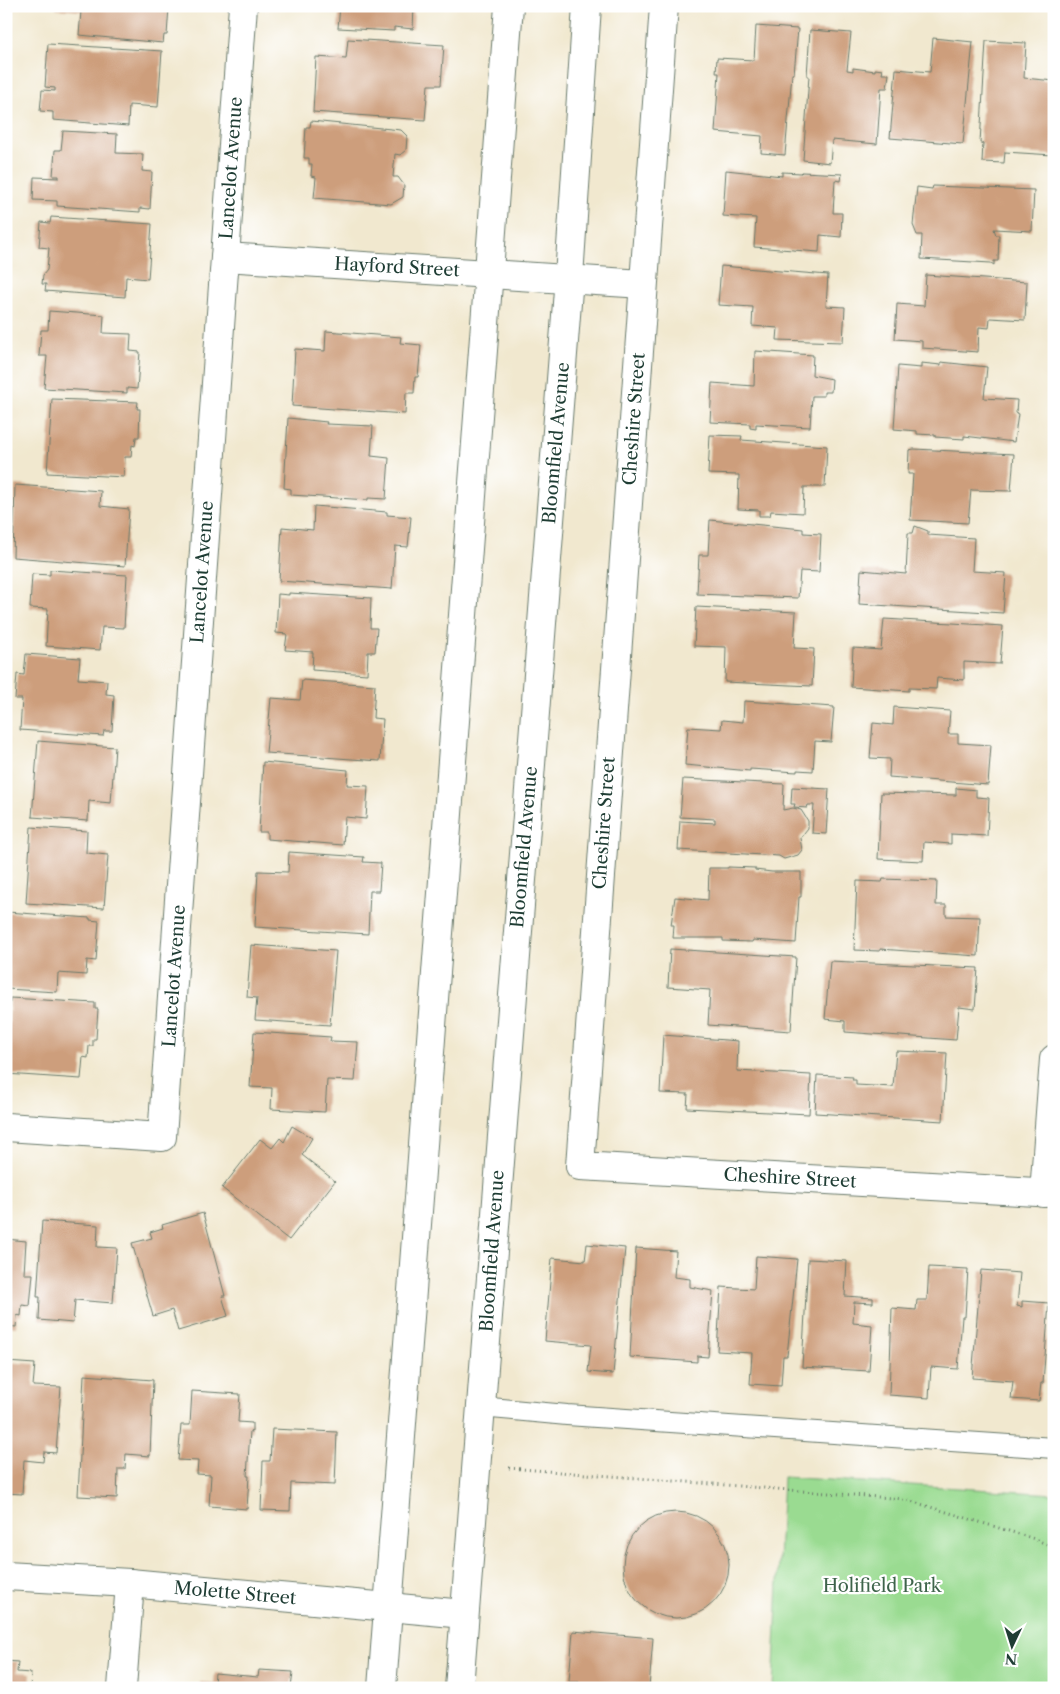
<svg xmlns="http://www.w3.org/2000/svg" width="1060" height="1694" viewBox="0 0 1060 1694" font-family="'Libre Caslon Text',serif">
  <rect width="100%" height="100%" fill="#fff"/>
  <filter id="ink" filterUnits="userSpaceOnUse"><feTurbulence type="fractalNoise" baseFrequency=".02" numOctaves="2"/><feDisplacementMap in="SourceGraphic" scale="10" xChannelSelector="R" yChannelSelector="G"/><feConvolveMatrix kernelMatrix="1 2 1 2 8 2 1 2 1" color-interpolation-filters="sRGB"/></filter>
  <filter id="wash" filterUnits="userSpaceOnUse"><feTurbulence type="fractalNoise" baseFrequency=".0096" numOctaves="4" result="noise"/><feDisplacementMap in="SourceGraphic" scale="20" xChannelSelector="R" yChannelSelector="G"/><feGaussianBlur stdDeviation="1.12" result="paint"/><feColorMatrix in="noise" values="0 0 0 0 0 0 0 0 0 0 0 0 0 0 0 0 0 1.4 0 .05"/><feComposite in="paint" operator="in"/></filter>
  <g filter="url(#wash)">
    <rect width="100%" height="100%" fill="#f1e8cf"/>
    <polygon fill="#9adb91" stroke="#5c8c62" points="783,1477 1054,1494 1054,1688 773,1688"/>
    <g id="blocks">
      <g fill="#cd9e7b">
        <polygon points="56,6 169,7 167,35 164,35 163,43 79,35 81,11 56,9"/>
        <polygon points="340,6 414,6 413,29 394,27 394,31 338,28"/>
        <polygon points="756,26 798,29 794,74 792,74 785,155 761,153 762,136 715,132 719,73 716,73 717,58 754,60"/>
        <polygon points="810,30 851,33 847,70 853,71 853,68 875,71 875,69 883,70 882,74 889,74 887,88 881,88 877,144 832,140 830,163 803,160 809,76 807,76"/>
        <polygon points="933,38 973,42 963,144 890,138 896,69 930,72"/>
        <polygon points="348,39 444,45 441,85 428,85 425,120 313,112 316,57 346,59"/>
        <polygon points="986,41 1026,43 1024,78 1054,81 1053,155 1005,152 1004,163 982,162 983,143 980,143"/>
        <polygon points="48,44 162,51 158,107 129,105 128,126 53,120 53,112 40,111 42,90 55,91 55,88 45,87"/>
        <polygon points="311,121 401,130 407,136 406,150 400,155 395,154 393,177 398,177 404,185 403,197 391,204 314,198 316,177 311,176 312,164 309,164 309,158 304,158 306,127 310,127"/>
        <polygon points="63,131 117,134 116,153 143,154 142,171 152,172 150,209 140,208 140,212 57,206 57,201 33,200 34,177 59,178 59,176 53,176 55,150 61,150"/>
        <polygon points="726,170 782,176 782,172 801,173 802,172 842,174 841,181 835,180 833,213 842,213 841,237 820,235 819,252 754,247 756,218 723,216"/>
        <polygon points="933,186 1034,190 1032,231 994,229 996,235 999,235 998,261 994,261 994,265 991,263 921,259 922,235 917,235 913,225 917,187 932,189"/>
        <polygon points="51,217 152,224 148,279 126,277 125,297 45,291 46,284 42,284 43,275 47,270 49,248 39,247 41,222 50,223"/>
        <polygon points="721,266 828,275 826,306 845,307 843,342 777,340 778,328 752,326 753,307 718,305"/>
        <polygon points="926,275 1027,282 1025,320 990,318 989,328 979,327 978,352 922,348 922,341 895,339 897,304 924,306"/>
        <polygon points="49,311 104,315 103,333 131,334 130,351 140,352 137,389 127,388 127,393 44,388 47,356 39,356 41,330 48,330"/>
        <polygon points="326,331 401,337 400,343 421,345 418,377 415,377 414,393 406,393 405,414 292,406 295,349 325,351"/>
        <polygon points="755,351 813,355 812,375 832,379 831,392 824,392 824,396 812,396 810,427 756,424 756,429 750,428 750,424 710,422 712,383 754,386"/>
        <polygon points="941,362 987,367 984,398 1017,400 1016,413 1018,414 1014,442 964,436 964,439 935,437 935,435 917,434 917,431 894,429 898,366 921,368 921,363 941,365"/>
        <polygon points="52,399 138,402 137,409 140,409 139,437 136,437 135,446 132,445 131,457 125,457 124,477 47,473"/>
        <polygon points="288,418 327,422 326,424 373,426 371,456 389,458 386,499 368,498 368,500 291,495 291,489 284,488"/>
        <polygon points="710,435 742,436 741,440 827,446 825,487 804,487 803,513 771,511 770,516 759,516 759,510 738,509 739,475 708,474"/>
        <polygon points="914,449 1014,454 1011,491 971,490 968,523 910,520 913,474 908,474 909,450"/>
        <polygon points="15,485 101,491 100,506 129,509 125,566 13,557"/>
        <polygon points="314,506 387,512 387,515 411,517 408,547 395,546 392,589 279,581 282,527 313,530"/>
        <polygon points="710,520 803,529 803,533 821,534 819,572 800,571 798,598 697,594 699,555 708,555"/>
        <polygon points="915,526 928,531 928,535 974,538 972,571 1006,573 1003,613 859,604 861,570 906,574 908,533 913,533"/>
        <polygon points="50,570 127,575 124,628 102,627 100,650 46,646 48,609 30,608 32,574 50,575"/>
        <polygon points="289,593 371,598 370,628 377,628 375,652 368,652 367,674 312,670 313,652 285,650 287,634 276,633 278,594 289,595"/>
        <polygon points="696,607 796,612 794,648 814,649 812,686 725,682 726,647 694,646"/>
        <polygon points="884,619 1003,626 1000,664 964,662 964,680 937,678 936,689 909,688 909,691 851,687 853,648 881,650"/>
        <polygon points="26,654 80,658 78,679 107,681 106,694 114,695 112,731 104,731 103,736 20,730 22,699 15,699 17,674 24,675"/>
        <polygon points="302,680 375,685 373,718 383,719 380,761 266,753 271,698 300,700"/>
        <polygon points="744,701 834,707 831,742 815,741 813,771 797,770 797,772 750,769 750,771 685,765 688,727 721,729 722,720 743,722"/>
        <polygon points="894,707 950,711 948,734 958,734 958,743 991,745 988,785 889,777 890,759 870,758 873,723 893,725"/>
        <polygon points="38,741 115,747 111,803 89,801 88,821 32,817"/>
        <polygon points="263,762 348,770 347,785 368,786 366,819 345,817 343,845 267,839 267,832 259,832"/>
        <polygon points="683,779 784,784 783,810 793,808 801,810 808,821 808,828 800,838 802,850 798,855 784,859 779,856 678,850 680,821 715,823 715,819 680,817"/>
        <polygon points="792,787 829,789 826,834 812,833 814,805 808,805 807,808 794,807 795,804 791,804"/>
        <polygon points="956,788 976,790 976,797 989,798 987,836 951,834 951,844 924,842 923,861 878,859 881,793 956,795"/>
        <polygon points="31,827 87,831 86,853 108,855 104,908 26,903"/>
        <polygon points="289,852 364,857 363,862 381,863 379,891 370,891 368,934 255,927 258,871 288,872"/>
        <polygon points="728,867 755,868 755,870 772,872 801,872 801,897 799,897 796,943 753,940 752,942 723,941 723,938 673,938 674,925 671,925 675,897 708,900 709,868 728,868"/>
        <polygon points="883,879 937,881 936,905 946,905 946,916 980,917 978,956 880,949 880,951 854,950 857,881 882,882"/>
        <polygon points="7,912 90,918 90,920 99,921 96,961 87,960 86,975 58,973 57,992 6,989"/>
        <polygon points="251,945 336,951 330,1025 255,1020 257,998 247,997"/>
        <polygon points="670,949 796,957 791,1031 708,1025 710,990 668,987"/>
        <polygon points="830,961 978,968 975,1009 959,1007 956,1040 845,1032 845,1021 825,1019"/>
        <polygon points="10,998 95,1003 95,1009 98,1009 96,1039 93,1039 93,1046 89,1046 88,1058 83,1057 81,1079 6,1074"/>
        <polygon points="254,1032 331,1037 330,1041 358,1042 355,1081 327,1080 325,1112 271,1109 272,1088 250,1087"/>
        <polygon points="663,1035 738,1041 737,1071 811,1075 809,1114 687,1108 688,1094 660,1093"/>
        <polygon points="896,1051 947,1053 943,1121 815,1113 817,1075 853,1077 852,1080 856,1080 856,1085 893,1087"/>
        <polygon points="292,1126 312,1138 302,1155 335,1181 289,1240 222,1188 260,1139 272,1148 280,1138 284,1142"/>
        <polygon points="203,1213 225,1296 222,1296 228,1316 178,1331 172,1310 153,1316 132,1243 152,1238 150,1232 163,1228 162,1225"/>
        <polygon points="42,1221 98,1225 97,1247 117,1248 113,1303 75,1300 73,1323 39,1320 40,1297 37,1297"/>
        <polygon points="6,1239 26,1241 24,1274 33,1274 30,1306 22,1305 21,1316 17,1315 16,1327 6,1326"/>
        <polygon points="587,1244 625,1248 613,1374 588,1372 591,1345 545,1341 552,1258 585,1261"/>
        <polygon points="636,1248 676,1251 674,1277 690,1279 690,1287 713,1291 708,1357 697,1356 697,1362 630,1357"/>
        <polygon points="756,1256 797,1259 787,1356 783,1356 781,1386 750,1384 752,1353 717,1351 721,1287 754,1289"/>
        <polygon points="808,1259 847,1261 845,1296 873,1298 873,1303 854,1302 853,1323 872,1325 869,1371 802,1367"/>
        <polygon points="929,1267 968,1269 965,1317 962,1317 958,1369 931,1367 929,1398 889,1395 892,1308 916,1310 917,1300 927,1300"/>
        <polygon points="981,1270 1020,1273 1017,1306 1022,1307 1022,1301 1049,1303 1043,1383 1041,1383 1039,1401 1011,1399 1013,1381 972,1378"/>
        <polygon points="6,1362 35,1364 33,1386 61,1387 56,1453 44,1452 43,1462 24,1460 22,1494 6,1493"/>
        <polygon points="84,1375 153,1380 150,1456 126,1454 125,1469 118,1469 117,1498 78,1496"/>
        <polygon points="192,1391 240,1394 238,1422 252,1423 252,1432 250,1431 247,1476 249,1476 247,1509 209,1506 211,1475 197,1474 198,1461 178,1460 181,1425 190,1425"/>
        <polygon points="272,1429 337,1432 335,1485 291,1483 290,1511 261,1510 263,1461 270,1461"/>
        <circle cx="676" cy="1565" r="53"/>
        <polygon points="573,1631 653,1638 649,1688 544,1688 544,1683 578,1686 579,1681 569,1681"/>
        <polygon points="6,1661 18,1662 17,1672 31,1673 30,1688 6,1688"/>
        <polygon points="259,1670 293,1672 291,1688 200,1688 200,1682 214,1683 215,1673 258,1677"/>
      </g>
    </g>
  </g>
  <g filter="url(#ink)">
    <use href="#blocks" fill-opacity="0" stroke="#68796a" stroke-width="1"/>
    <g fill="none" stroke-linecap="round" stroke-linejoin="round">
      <g stroke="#68796a" stroke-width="22">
        <polyline id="service" points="480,1407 567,1415 1054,1448"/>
      </g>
      <g stroke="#68796a" stroke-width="30">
        <g id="minor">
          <polyline points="664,6 580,1166 1054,1193"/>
          <polyline points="225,257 643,284"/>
          <polyline points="6,1127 162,1137 243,6"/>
          <polyline points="1044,1193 1054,1059"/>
          <polyline points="6,1576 130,1583 464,1614"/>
          <polyline points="122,1688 130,1583"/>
        </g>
      </g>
      <g stroke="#68796a" stroke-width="30">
        <g id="secondary">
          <polyline points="382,1688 509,6"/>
          <polyline points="459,1688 569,277 587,6"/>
        </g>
      </g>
      <polyline stroke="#68796a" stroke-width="3" stroke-dasharray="1 4" stroke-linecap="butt" points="509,1468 904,1499 1035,1539 1054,1548"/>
      <use href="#service" stroke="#fff" stroke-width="20"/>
      <use href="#minor" stroke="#fff" stroke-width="28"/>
      <use href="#secondary" stroke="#fff" stroke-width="28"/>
    </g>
  </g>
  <g text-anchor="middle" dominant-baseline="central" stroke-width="4.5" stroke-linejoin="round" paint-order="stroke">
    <g font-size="18" fill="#1f3d34" stroke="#fff">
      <text transform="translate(231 168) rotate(-86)">Lancelot Avenue</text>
      <text transform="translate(397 267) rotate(3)">Hayford Street</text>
      <text transform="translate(634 419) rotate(-86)">Cheshire Street</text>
      <text transform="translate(556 443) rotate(-85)">Bloomfield Avenue</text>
      <text transform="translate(202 572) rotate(-86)">Lancelot Avenue</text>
      <text transform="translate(604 823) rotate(-86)">Cheshire Street</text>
      <text transform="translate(524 847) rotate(-85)">Bloomfield Avenue</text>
      <text transform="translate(174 976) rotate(-86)">Lancelot Avenue</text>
      <text transform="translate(790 1178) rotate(3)">Cheshire Street</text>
      <text transform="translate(492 1251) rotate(-86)">Bloomfield Avenue</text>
      <text transform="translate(235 1593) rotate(5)">Molette Street</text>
    </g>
    <g font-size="18" fill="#3e644b" stroke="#fff">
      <text x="882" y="1586">Holifield Park</text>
    </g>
  </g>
  <rect width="1060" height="1694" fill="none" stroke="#fff" stroke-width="25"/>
  <g transform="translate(1012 1646) rotate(184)" stroke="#ffffff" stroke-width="4" paint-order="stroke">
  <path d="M0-4L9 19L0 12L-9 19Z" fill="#1f3d34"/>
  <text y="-8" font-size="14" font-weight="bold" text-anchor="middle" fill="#1f3d34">N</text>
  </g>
</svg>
